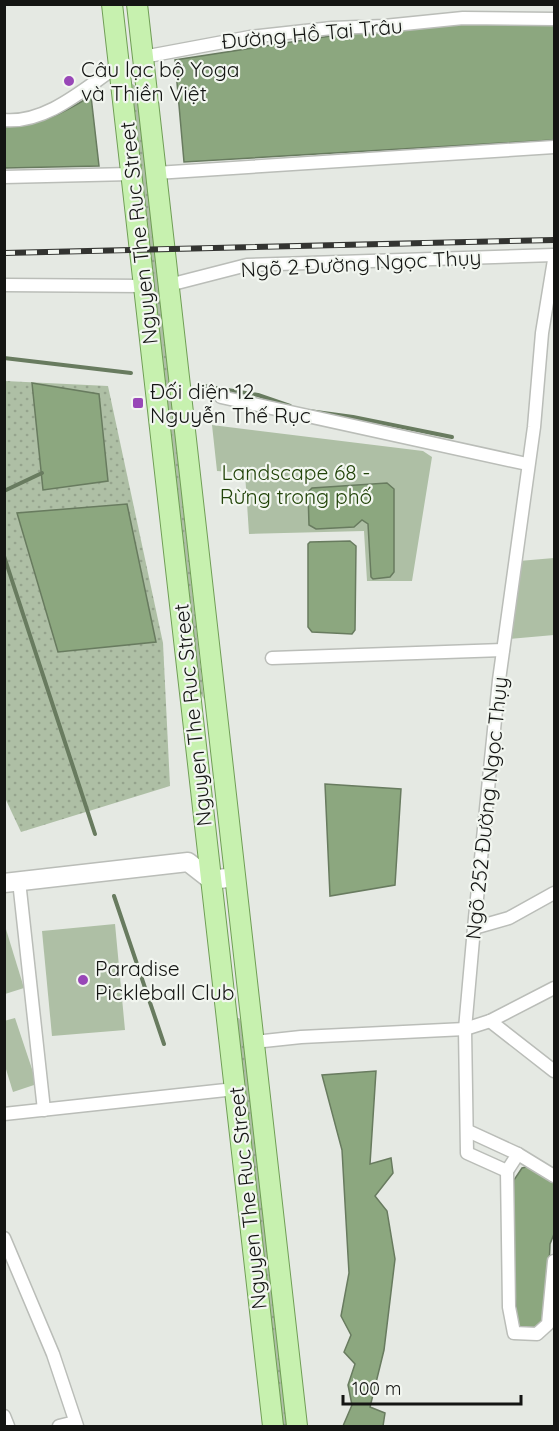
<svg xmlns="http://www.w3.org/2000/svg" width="559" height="1431" viewBox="0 0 559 1431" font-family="Quicksand,sans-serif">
  <defs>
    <pattern id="grass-dots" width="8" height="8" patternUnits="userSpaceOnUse" patternTransform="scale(1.5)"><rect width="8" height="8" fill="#aebfa5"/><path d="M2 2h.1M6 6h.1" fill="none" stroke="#95a38d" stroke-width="1.8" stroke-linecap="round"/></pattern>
  </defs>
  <rect width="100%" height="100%" fill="#e5e9e3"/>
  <g fill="url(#grass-dots)">
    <polygon points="131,83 138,88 204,699 199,691"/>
    <polygon points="5,381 108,386 163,643 170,786 21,832 5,798"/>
    <polygon points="236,1018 239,1018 243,1025 288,1426 282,1426"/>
  </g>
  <g fill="#aebfa5">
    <polygon points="212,425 423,451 432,457 412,581 367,581 364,531 249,534 245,473 217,471"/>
    <polygon points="554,558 554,635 509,639 519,561"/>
    <polygon points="115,924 125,1030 52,1036 42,931"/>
    <polygon points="5,926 24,988 5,994 4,994"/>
    <polygon points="15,1018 37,1084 13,1092 5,1066 4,1021"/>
  </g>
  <g fill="#8ca77f" stroke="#687b5f" stroke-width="1.5">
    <polygon points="490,21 554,22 554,140 184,162 175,60 363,31"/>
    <path d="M91,96l8,70 -94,2v-43c33,2 58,-12 86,-29z"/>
    <polygon points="32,383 99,394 108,481 43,490"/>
    <polygon points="387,483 394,489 394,572 390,577 373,579 371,577 368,524 362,520 354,527 316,529 309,525 308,492 312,488"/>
    <polygon points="127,504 156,642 58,652 17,513"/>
    <polygon points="350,541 356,546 355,630 352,634 312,632 308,627 308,544 310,542"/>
    <polygon points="325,784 401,789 395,885 330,896"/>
    <polygon points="376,1071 370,1164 391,1158 393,1173 375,1196 387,1211 395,1259 384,1350 370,1407 385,1413 383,1426 343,1426 352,1405 348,1385 355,1364 344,1352 351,1335 341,1316 349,1273 342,1150 322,1075"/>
    <polygon points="531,1166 554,1182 554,1234 550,1244 547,1314 538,1329 526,1330 517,1326 512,1243 514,1180 522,1168"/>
  </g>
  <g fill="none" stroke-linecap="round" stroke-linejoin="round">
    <g stroke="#687b5f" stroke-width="4">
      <polyline points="4,358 131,373"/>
      <polyline points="204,386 258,395 290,406"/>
      <polyline points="309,411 353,417 452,437"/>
      <polyline points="4,491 42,473"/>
      <polyline points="4,556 95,834"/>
      <polyline points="114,896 164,1044"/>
    </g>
    <g stroke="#babdb8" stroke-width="15">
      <g id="street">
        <polyline points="143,57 250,37 332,28 384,26 463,18 554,19"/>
        <path d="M4,120c43,4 82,-33 115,-55"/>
        <polyline points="156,173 554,147"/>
        <polyline points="4,177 131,174"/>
        <polyline points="4,285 144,286"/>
        <polyline points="169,285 247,265 554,255"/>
        <polyline points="221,397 527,464"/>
        <polyline points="272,658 503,650"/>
        <polyline points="19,881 44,1110"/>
        <polyline points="474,928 509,918 554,893"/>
        <polyline points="490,1021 554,1071"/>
        <polyline points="254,1042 301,1037 465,1029 490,1021 554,988"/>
        <polyline points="4,1114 235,1089"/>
        <polyline points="468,1131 518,1154 554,1176"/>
        <polyline points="518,1154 507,1171 509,1307 514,1333 537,1334 548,1324 554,1261"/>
        <polyline points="507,1171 467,1153 465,1029 474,928 499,680 534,427 542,333 554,260"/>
        <polyline points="4,1238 53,1354 77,1426"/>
        <polyline points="4,1416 8,1426"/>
        <polyline points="59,1426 75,1422"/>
      </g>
    </g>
    <g stroke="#babdb8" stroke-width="21">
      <polyline id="secondary" points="4,883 188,862 211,880 235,877"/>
    </g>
    <g stroke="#709e56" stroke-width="22">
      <g id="primary">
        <polyline points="112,4 273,1426"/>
        <polyline points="137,4 297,1426"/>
      </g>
    </g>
    <use href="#street" stroke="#fff" stroke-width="12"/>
    <use href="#secondary" stroke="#fff" stroke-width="18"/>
    <use href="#primary" stroke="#c7f1af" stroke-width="20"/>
    <g stroke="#333431" stroke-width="6">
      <polyline id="rail" points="4,253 554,240"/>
    </g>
    <use href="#rail" stroke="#f2f6f0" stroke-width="4" stroke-dasharray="11" stroke-linecap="butt"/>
  </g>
  <g fill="#9847b7" stroke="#f2f6f0" stroke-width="2">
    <circle cx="69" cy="81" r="6"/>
    <rect x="132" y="397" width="12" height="12" rx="3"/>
    <circle cx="83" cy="980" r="6"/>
  </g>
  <g text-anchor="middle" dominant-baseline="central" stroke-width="4.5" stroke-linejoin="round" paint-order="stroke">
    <g font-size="21" fill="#141513" stroke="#f2f6f0">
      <text transform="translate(312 33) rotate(-5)">Đường Hồ Tai Trâu</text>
      <text transform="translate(138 233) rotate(-96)">Nguyen The Ruc Street</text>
      <text transform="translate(361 263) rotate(-3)">Ngõ 2 Đường Ngọc Thụy</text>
      <text transform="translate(192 715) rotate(-96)">Nguyen The Ruc Street</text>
      <text transform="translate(486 808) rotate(-84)">Ngõ 252 Đường Ngọc Thụy</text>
      <text transform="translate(247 1198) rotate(-96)">Nguyen The Ruc Street</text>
    </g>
    <g font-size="21" fill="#141513" stroke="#f2f6f0" text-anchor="start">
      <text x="81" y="69">Câu lạc bộ Yoga<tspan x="81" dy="24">và Thiền Việt</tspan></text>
      <text x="150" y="391">Đối diện 12<tspan x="150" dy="24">Nguyễn Thế Rục</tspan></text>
      <text x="95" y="968">Paradise<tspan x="95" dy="24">Pickleball Club</tspan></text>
    </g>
    <g font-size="21" fill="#224409" stroke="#f2f6f0">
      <text x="296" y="472">Landscape 68 -<tspan x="296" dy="24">Rừng trong phố</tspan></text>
    </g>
  </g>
  <rect width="559" height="1431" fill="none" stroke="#141513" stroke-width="12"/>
  <path d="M343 1395v9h178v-9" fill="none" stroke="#141513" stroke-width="3"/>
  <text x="352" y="1395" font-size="18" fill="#141513" stroke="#f2f6f0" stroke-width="4.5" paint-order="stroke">100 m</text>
</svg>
